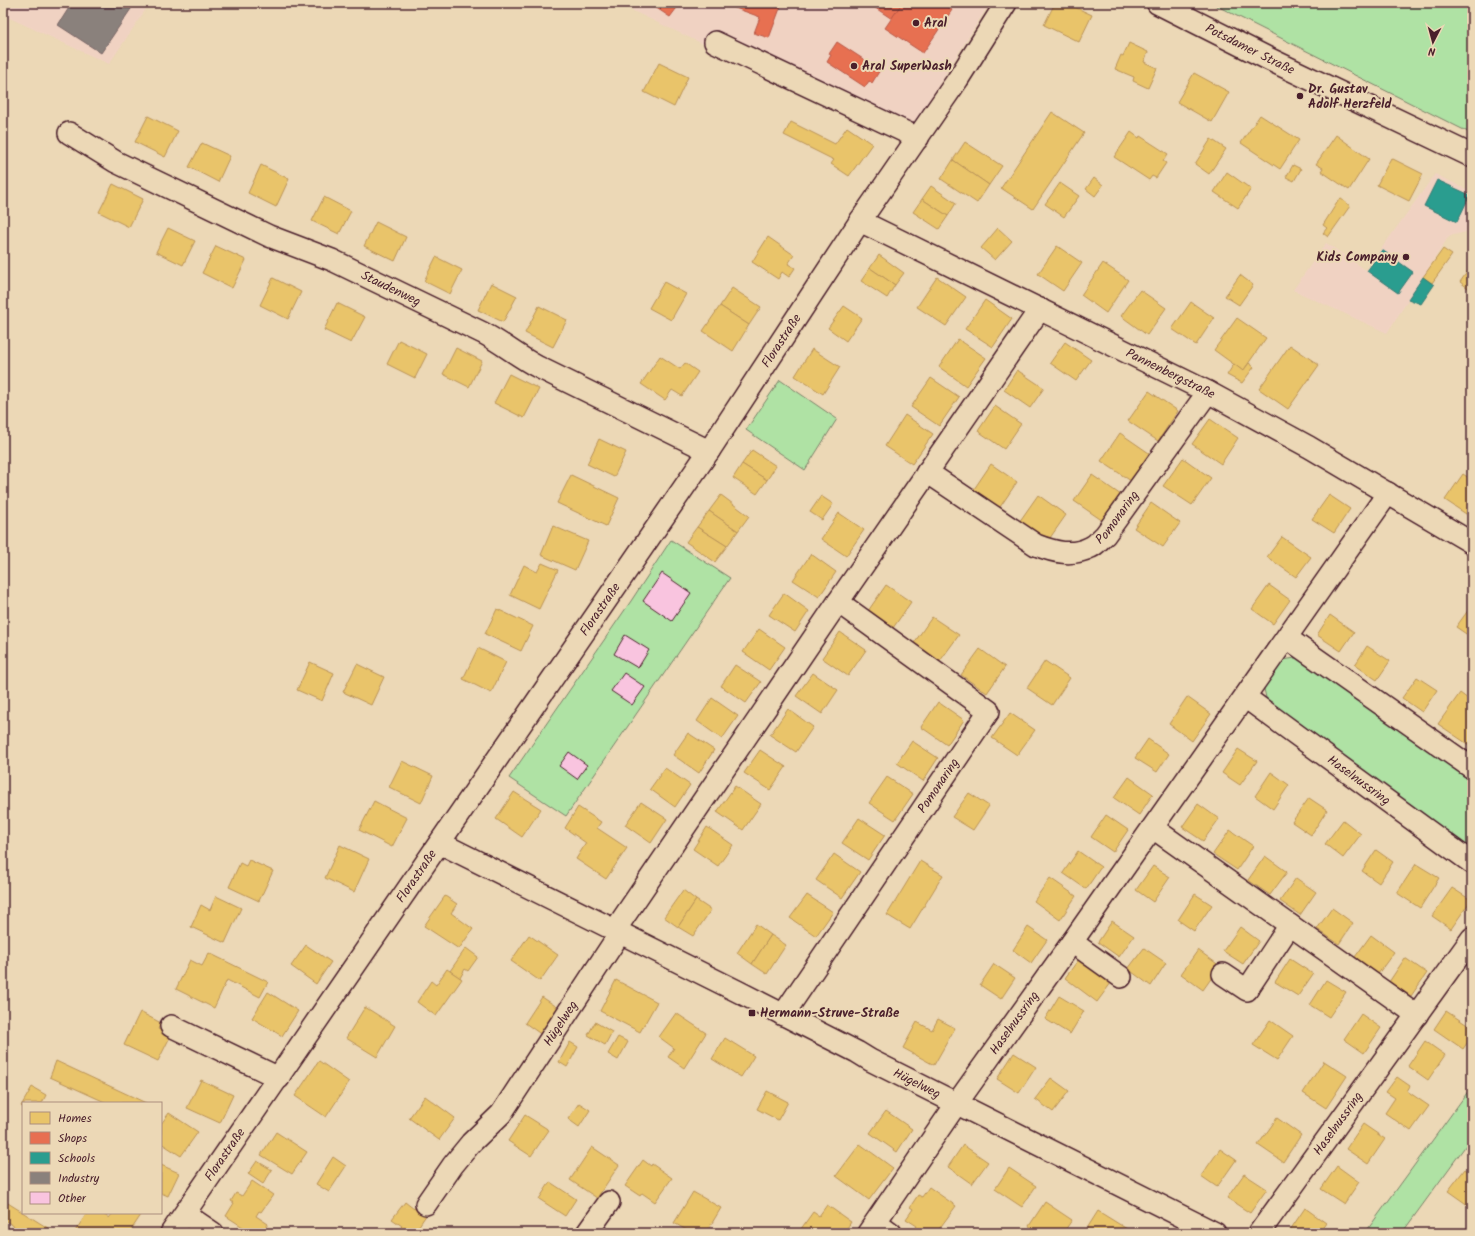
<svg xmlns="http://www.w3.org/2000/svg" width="1475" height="1236" viewBox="0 0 1475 1236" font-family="Kalam,sans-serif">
  <rect width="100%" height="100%" fill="#ecd8b6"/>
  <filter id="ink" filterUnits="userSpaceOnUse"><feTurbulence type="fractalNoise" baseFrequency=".025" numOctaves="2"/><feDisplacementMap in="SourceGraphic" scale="8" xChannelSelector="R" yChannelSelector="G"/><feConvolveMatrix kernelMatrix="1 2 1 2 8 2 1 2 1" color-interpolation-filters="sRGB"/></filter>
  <g filter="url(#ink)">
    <g fill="#f0d2c2">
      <polygon points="3,3 150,3 109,64 3,15"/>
      <polygon points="616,3 990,3 905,139"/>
      <polygon points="1435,174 1472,192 1472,221 1466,232 1449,236 1387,333 1293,290 1326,243 1366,270"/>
    </g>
    <g fill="#afe2a4" stroke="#7c8068">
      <polygon points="1211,3 1472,3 1472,134"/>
      <polygon points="780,380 837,419 805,470 746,430"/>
      <polygon points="671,540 730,578 566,816 509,778 631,601"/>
      <polygon points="1301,657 1472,777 1472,851 1268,706 1263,685 1283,660"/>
      <polygon points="1472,1086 1472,1137 1402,1233 1365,1233"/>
    </g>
    <g fill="#e9c46a" stroke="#b99257">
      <polygon points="1055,3 1066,3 1092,15 1079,42 1044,25"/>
      <polygon points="1129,43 1148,52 1144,62 1157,68 1148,88 1133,81 1134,77 1115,69 1121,55 1123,56"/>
      <polygon points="659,63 688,77 674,107 644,92"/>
      <polygon points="1194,73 1229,92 1212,122 1177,102"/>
      <polygon points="1052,112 1084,133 1033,209 1001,188"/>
      <polygon points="1260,115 1299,140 1280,169 1241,143"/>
      <polygon points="148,116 178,131 165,157 135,142"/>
      <polygon points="791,122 835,144 847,127 872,144 849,176 831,164 834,160 784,135"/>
      <polygon points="1131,132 1139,138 1140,136 1168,154 1163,161 1166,163 1156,178 1152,176 1149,180 1114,157"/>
      <polygon points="1336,135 1369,159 1349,190 1321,171 1323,168 1316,164"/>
      <polygon points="1211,139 1226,149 1209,174 1195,164"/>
      <polygon points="965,142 1002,166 989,185 953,160"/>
      <polygon points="202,143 230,156 218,182 189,167"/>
      <polygon points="1391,158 1423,174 1409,201 1377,185"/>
      <polygon points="953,160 989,185 977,203 941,179"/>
      <polygon points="261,165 289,179 276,207 248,193"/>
      <polygon points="1293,165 1301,169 1294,181 1286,177"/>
      <polygon points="1227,172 1251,189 1238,208 1214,192"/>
      <polygon points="1094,178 1103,185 1095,196 1086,189"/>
      <polygon points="1060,183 1079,196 1064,217 1045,204"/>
      <polygon points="113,184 143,199 129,227 99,212"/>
      <polygon points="931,186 956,203 948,216 922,199"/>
      <polygon points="324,197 351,211 339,234 312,221"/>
      <polygon points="1340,198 1350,206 1328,237 1323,233 1327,228 1323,225"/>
      <polygon points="922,199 948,216 939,229 913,212"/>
      <polygon points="376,222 406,237 395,261 364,246"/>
      <polygon points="168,228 195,241 183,265 156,252"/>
      <polygon points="998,228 1012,241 995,260 981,248"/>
      <polygon points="768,237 794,255 788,264 795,268 789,277 782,272 778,279 752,262"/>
      <polygon points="216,246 246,260 232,288 202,273"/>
      <polygon points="1057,246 1082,263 1063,291 1038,274"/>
      <polygon points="1443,249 1452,255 1432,283 1423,277"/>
      <polygon points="879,255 904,273 895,285 870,268"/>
      <polygon points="436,257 462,270 450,294 424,281"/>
      <polygon points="1103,263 1128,280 1106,313 1081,295"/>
      <polygon points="870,268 895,285 887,298 861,281"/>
      <polygon points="1470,268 1472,270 1472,291 1460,282"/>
      <polygon points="1240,275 1253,285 1239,305 1225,296"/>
      <polygon points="937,277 966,297 946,326 917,307"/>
      <polygon points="273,278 301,292 288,319 260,305"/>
      <polygon points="664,282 686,294 671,320 649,308"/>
      <polygon points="491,283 517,296 503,322 478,310"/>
      <polygon points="732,288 761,307 749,325 720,306"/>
      <polygon points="1140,290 1166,308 1147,335 1121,316"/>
      <polygon points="985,300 1012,319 993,347 965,329"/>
      <polygon points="1191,302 1214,318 1196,345 1172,329"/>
      <polygon points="337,303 365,317 351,343 324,330"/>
      <polygon points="539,306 567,320 553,347 525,333"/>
      <polygon points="720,306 749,325 733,351 703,331"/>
      <polygon points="844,306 862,318 846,341 828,328"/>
      <polygon points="1237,318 1266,338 1243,371 1214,350"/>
      <polygon points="958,339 986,358 966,386 939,367"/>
      <polygon points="399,340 427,354 415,378 387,364"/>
      <polygon points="1065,342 1091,360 1076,381 1050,363"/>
      <polygon points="1290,345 1319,365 1288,409 1259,389"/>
      <polygon points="456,348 482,361 469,387 443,374"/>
      <polygon points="812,349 840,367 823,394 795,376"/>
      <polygon points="660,356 680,369 685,363 698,372 682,396 672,390 665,400 641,384"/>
      <polygon points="1249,363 1254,367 1242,383 1227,375 1234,364 1243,371"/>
      <polygon points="1017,370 1044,388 1030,408 1004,390"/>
      <polygon points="509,374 539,389 524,418 494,403"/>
      <polygon points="931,378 959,397 939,426 911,407"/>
      <polygon points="1149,391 1178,411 1158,441 1128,421"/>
      <polygon points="995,406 1021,424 1004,449 978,431"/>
      <polygon points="905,415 933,434 912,464 885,446"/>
      <polygon points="1210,419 1238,438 1221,464 1192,444"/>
      <polygon points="1120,433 1149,453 1131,481 1101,461"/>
      <polygon points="599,439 626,452 614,477 587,464"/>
      <polygon points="752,450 776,466 767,480 742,464"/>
      <polygon points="1183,458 1211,478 1192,505 1163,486"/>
      <polygon points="742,464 767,480 757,494 733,478"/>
      <polygon points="991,464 1017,482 998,510 972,492"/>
      <polygon points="1463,474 1472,480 1472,518 1445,500"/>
      <polygon points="571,475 619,498 606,526 557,503"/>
      <polygon points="1092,475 1121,495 1103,521 1074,501"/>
      <polygon points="721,495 749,516 738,531 709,511"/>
      <polygon points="1038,495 1066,515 1045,545 1017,525"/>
      <polygon points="1329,495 1350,509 1334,533 1312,519"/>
      <polygon points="821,496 833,504 822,520 810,512"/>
      <polygon points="1151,503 1180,523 1163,547 1134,528"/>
      <polygon points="709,511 738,531 727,546 697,527"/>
      <polygon points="839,513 864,530 846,556 821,539"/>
      <polygon points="553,526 588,541 575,570 541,555"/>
      <polygon points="697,527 727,546 715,562 686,542"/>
      <polygon points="1282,537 1311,557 1296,577 1267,557"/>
      <polygon points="811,554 836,572 819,597 793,580"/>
      <polygon points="542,563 558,570 539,609 510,595 524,565 537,572"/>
      <polygon points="886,585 911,602 893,628 868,611"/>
      <polygon points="1269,585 1290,600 1273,624 1252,609"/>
      <polygon points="784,593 809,611 795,632 769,615"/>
      <polygon points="1472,605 1472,638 1456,627"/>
      <polygon points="497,609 533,626 521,651 485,634"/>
      <polygon points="1330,615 1354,632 1341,651 1317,635"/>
      <polygon points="932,617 959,635 940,661 914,643"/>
      <polygon points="759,629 785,647 769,670 743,652"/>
      <polygon points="840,632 866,650 848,676 822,658"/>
      <polygon points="1367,646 1390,661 1377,680 1355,665"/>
      <polygon points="478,648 506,662 491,693 463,679"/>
      <polygon points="980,649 1005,667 987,693 961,675"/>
      <polygon points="1045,661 1070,678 1052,705 1027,688"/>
      <polygon points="310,662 334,673 322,701 297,690"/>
      <polygon points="357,664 384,677 371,705 343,692"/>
      <polygon points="735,665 761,682 746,703 721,686"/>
      <polygon points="813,673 838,690 822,714 796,696"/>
      <polygon points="1417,677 1437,690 1422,712 1402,698"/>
      <polygon points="1460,693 1472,702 1472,741 1469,745 1438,724"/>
      <polygon points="1187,697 1211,714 1192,741 1169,724"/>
      <polygon points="712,698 738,716 722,739 697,721"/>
      <polygon points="938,702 964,720 947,745 921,727"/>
      <polygon points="788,709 813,727 796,752 770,735"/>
      <polygon points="1010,713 1035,730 1017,755 992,738"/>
      <polygon points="688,733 714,750 699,773 673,755"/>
      <polygon points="1148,739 1169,754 1157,772 1135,758"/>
      <polygon points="912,741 938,758 923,781 897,763"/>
      <polygon points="1238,749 1257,761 1240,785 1222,773"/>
      <polygon points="760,750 786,767 770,790 744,773"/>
      <polygon points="402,761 433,776 421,803 389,787"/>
      <polygon points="665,768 690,785 675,807 650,789"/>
      <polygon points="1271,772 1289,785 1273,809 1255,796"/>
      <polygon points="887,777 913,794 895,820 869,803"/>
      <polygon points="1129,777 1153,794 1139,815 1114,798"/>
      <polygon points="735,786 761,804 743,830 717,812"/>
      <polygon points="514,792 541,809 522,837 496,819"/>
      <polygon points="969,793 989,806 973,830 952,817"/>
      <polygon points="1309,798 1327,810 1311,835 1292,822"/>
      <polygon points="374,801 407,818 392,847 359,830"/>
      <polygon points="641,802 667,819 651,843 625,825"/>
      <polygon points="1198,804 1219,819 1203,841 1182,827"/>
      <polygon points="578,807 601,822 597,828 627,848 606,879 576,859 586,843 565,828"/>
      <polygon points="1106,815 1128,830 1113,852 1091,837"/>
      <polygon points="859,818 885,835 868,860 842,843"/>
      <polygon points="1343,820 1361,834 1343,858 1325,844"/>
      <polygon points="707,827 733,845 718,866 693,849"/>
      <polygon points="1230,830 1253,846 1237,870 1213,854"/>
      <polygon points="340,845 369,859 354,892 325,878"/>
      <polygon points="1376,850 1393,862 1379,883 1362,871"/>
      <polygon points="1078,851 1101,867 1086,889 1063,873"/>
      <polygon points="834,854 860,872 842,898 816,880"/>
      <polygon points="1265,856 1287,872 1270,895 1248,880"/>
      <polygon points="249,860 273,871 259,901 229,887 240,863 246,866"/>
      <polygon points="920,861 943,875 910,929 887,915"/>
      <polygon points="1416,864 1439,878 1420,908 1397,893"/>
      <polygon points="1153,866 1170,877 1153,902 1136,890"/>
      <polygon points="1050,878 1076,896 1060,920 1034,901"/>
      <polygon points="1296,878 1316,892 1300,915 1280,901"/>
      <polygon points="1452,888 1471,900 1451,929 1432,916"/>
      <polygon points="683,890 696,900 678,927 664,917"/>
      <polygon points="1195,894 1212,905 1194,931 1178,920"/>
      <polygon points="807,895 833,912 816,936 790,918"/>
      <polygon points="216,896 241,908 225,943 191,927 201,905 210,910"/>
      <polygon points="445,896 457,904 451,913 473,929 459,949 424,926"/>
      <polygon points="696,900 711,910 693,936 678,927"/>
      <polygon points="1332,908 1353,923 1339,944 1317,929"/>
      <polygon points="1112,921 1134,936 1119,957 1098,942"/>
      <polygon points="756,924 771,935 752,964 737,953"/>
      <polygon points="1028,927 1047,940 1031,963 1013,950"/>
      <polygon points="1240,927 1259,941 1243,964 1223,951"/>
      <polygon points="529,935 558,955 540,981 511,961"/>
      <polygon points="771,935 786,945 767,974 752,964"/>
      <polygon points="1371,935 1394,952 1378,974 1355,957"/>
      <polygon points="306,945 331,962 316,984 291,966"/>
      <polygon points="466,948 478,957 468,971 465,969 460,978 450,971"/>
      <polygon points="1144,948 1166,963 1151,986 1128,969"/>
      <polygon points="1198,950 1220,966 1203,990 1181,974"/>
      <polygon points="209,953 268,982 260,997 227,980 214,1008 176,989 190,960 202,966"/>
      <polygon points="1405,958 1427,973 1411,996 1389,982"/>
      <polygon points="1079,959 1111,983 1097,1002 1065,978"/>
      <polygon points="1290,959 1313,974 1298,996 1275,982"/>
      <polygon points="994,964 1015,978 1001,999 980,985"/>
      <polygon points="447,969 462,979 436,1016 417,1002 431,981 436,985"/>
      <polygon points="616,980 657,1002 640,1032 600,1011"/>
      <polygon points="1326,980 1346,992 1329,1017 1310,1005"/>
      <polygon points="268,992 298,1011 282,1036 252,1018"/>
      <polygon points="1059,996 1084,1011 1070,1034 1045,1019"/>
      <polygon points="542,997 560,1009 542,1035 525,1023"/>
      <polygon points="365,1007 395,1026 377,1057 346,1038"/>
      <polygon points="1446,1011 1472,1028 1472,1036 1463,1049 1434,1029"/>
      <polygon points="140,1012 161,1023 158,1029 171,1035 158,1061 124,1045"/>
      <polygon points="676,1013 706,1033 684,1068 668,1057 674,1048 659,1037"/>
      <polygon points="1361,1014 1381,1028 1364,1053 1344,1039"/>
      <polygon points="938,1019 955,1028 934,1065 903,1048 917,1022 932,1030"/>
      <polygon points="1270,1020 1293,1036 1277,1060 1253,1045"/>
      <polygon points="595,1022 612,1032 605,1045 588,1035"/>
      <polygon points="618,1037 628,1042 618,1060 608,1054"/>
      <polygon points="725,1038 754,1056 741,1077 712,1059"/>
      <polygon points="1425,1041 1445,1055 1428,1080 1408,1066"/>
      <polygon points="570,1042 578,1047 567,1067 559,1062"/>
      <polygon points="1014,1053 1036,1067 1019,1093 997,1079"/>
      <polygon points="56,1061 146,1103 107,1103 50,1077"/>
      <polygon points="319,1061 349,1082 326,1117 295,1096"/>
      <polygon points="1324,1061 1347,1076 1326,1108 1303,1093"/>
      <polygon points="1397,1077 1410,1086 1407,1091 1429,1106 1411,1131 1385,1113 1395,1098 1386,1092"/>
      <polygon points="1051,1078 1069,1091 1053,1112 1035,1099"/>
      <polygon points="201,1080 233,1095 220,1123 187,1108"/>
      <polygon points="32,1087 46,1095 42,1103 23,1103 23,1108 21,1106"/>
      <polygon points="767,1091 788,1102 778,1120 757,1109"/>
      <polygon points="425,1096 455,1118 439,1140 409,1118"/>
      <polygon points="579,1103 590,1110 579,1127 568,1119"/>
      <polygon points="886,1111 912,1129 897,1152 870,1133"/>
      <polygon points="169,1113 198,1132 181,1156 161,1143 161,1124"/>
      <polygon points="525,1115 549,1130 531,1156 508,1141"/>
      <polygon points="1277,1118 1301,1135 1283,1162 1258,1145"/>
      <polygon points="1363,1124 1385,1139 1368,1164 1346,1149"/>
      <polygon points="276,1132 307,1152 292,1174 261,1155"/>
      <polygon points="860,1144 893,1168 869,1200 836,1176"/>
      <polygon points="963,1145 988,1162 972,1184 948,1167"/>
      <polygon points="592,1147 619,1165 597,1198 570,1180"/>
      <polygon points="1220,1149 1236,1160 1217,1187 1201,1176"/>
      <polygon points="333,1157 346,1166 329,1192 316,1184"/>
      <polygon points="643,1160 651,1166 652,1164 672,1178 655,1202 642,1193 640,1196 625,1186"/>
      <polygon points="257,1161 272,1170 263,1184 248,1174"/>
      <polygon points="161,1165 179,1173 168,1196 161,1193"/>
      <polygon points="1337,1166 1359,1182 1344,1204 1321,1189"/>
      <polygon points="1009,1168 1036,1186 1022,1207 995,1189"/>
      <polygon points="1465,1169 1472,1174 1472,1208 1448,1191"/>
      <polygon points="1244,1174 1267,1189 1250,1213 1227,1198"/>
      <polygon points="252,1181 273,1195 261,1212 259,1211 256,1216 268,1224 262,1233 252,1233 226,1216 234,1203 231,1201 236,1193 242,1196"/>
      <polygon points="550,1182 576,1199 565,1216 539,1199"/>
      <polygon points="929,1187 956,1206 936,1233 912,1233 917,1226 906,1219 913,1209 910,1207 918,1195 922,1197"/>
      <polygon points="693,1192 721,1208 706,1233 692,1233 674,1223"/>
      <polygon points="3,1200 51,1230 50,1233 24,1233 3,1219"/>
      <polygon points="405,1202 414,1209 418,1203 429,1211 414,1233 407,1233 400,1228 402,1226 392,1219"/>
      <polygon points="1045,1202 1072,1220 1063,1233 1040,1233 1029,1226"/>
      <polygon points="827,1205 851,1222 844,1233 798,1233 813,1212 819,1216"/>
      <polygon points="1305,1208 1326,1223 1319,1233 1288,1233"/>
      <polygon points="1098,1211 1127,1229 1125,1233 1084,1233"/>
      <polygon points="87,1213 101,1213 109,1218 113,1213 138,1213 141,1215 129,1233 74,1233"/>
    </g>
    <g fill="#e76f51" stroke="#b85746">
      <polygon points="649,3 677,3 679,5 670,17"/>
      <polygon points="727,3 782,3 769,38 754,33 760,17 727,5"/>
      <polygon points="868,3 902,3 892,19"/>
      <polygon points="902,3 941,3 952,10 923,53 885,28"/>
      <polygon points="837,42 880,70 872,83 869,81 865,87 827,62 831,55 829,54"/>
    </g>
    <g fill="#2a9d8f" stroke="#347771">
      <polygon points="1437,180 1470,195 1457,222 1424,206"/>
      <polygon points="1382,250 1413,272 1398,293 1367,271"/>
      <polygon points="1423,277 1434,285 1421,304 1408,299"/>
    </g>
    <polygon fill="#8a817c" stroke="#776464" points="72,3 135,3 101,53 58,25"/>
    <g fill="#f9c4df" stroke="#4a1f2b">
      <polygon points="662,573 691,593 672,621 643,601"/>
      <polygon points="625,635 649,650 638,668 614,654"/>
      <polygon points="624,673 645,687 632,705 611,691"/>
      <polygon points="569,752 587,765 577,779 559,766"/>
    </g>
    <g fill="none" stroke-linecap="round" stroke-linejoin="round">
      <g stroke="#4a1f2b" stroke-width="24">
        <g id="minor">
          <polyline points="715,42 918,138"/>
          <path id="s1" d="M69,133l47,29 153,74 63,24 151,73c19,10 36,24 55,34l171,84"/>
          <path id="s2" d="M860,221l348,171 101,55 163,96"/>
          <path id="s3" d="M927,472l109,73c18,7 36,12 55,2 5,-2 9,-8 14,-12l103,-143"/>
          <polyline points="1287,638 1472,768"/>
          <path id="s4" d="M1245,697l227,166"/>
          <polyline points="1153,828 1417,1015"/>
          <path id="s5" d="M440,843l297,148 120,61 13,8 345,173"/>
          <polyline points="615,930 838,602 1040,309"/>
          <polyline points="1072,942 1121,977"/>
          <polyline points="1223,974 1247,990 1290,925"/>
          <path id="s6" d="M783,1015l206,-304 -151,-109"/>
          <polyline points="171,1026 279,1078"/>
          <path id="s7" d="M426,1204l27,-39 18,-22 30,-29 119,-181"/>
          <polyline points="185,1214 213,1233"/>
          <polyline points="876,1222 891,1233"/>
          <path id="s8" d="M171,1233l538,-782 151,-230 98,-142 48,-76"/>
          <polyline points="587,1233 609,1202"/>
          <path id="s9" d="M868,1233l89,-130 115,-161 316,-449"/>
          <path id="s10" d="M1259,1233l213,-295"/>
        </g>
      </g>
      <g stroke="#4a1f2b" stroke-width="25">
        <g id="major">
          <path id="s11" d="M1158,3l111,56 203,97"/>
        </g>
      </g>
      <use href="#minor" stroke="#ecd8b6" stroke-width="21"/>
      <use href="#major" stroke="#ecd8b6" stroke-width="22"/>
    </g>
  </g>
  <g fill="#4a1f2b" stroke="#ecd8b6" stroke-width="1.5">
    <circle cx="916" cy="23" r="4"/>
    <circle cx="854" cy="66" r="4"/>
    <circle cx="1300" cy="96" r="4"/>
    <circle cx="1406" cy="257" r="4"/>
    <rect x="748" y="1009" width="8" height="8" rx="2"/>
  </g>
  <g text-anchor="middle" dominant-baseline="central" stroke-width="4" stroke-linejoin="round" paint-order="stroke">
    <g font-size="13" font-weight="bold" fill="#4a1f2b" stroke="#ecd8b6" text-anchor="start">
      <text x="924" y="23">Aral</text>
      <text x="862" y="66">Aral SuperWash</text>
      <text x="1308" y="89">Dr. Gustav<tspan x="1308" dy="15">Adolf Herzfeld</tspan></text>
      <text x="1398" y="257" text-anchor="end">Kids Company</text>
      <text x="760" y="1013">Hermann-Struve-Straße</text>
    </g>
    <g font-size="13" fill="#4a1f2b" stroke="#ecd8b6">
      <text stroke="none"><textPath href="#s11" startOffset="103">Potsdamer Straße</textPath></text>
      <text stroke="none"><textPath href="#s1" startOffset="358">Staudenweg</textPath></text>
      <text stroke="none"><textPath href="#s8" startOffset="1081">Florastraße</textPath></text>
      <text stroke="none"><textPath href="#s2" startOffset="346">Pannenbergstraße</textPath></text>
      <text stroke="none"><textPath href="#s3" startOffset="228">Pomonaring</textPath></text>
      <text stroke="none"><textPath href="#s8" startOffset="757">Florastraße</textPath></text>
      <text stroke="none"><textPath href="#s4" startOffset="141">Haselnussring</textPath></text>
      <text stroke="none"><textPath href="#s6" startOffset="277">Pomonaring</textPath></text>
      <text stroke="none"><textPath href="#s8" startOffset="433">Florastraße</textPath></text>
      <text stroke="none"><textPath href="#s9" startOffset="256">Haselnussring</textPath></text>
      <text stroke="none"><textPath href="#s7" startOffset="226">Hügelweg</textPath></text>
      <text stroke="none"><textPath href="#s5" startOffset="534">Hügelweg</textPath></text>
      <text stroke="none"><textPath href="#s10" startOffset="135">Haselnussring</textPath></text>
      <text stroke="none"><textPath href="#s8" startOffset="95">Florastraße</textPath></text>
    </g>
  </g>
  <rect width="1475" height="1236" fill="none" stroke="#ecd8b6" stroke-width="16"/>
  <rect x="8" y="8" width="1459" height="1220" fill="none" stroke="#4a1f2b" stroke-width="1.5" filter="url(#ink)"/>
  <rect x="22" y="1102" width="140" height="112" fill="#ecd8b6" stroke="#ab8e7e"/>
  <rect x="30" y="1112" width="20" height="12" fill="#e9c46a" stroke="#ab8e7e"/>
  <text x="58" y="1122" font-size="12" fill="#4a1f2b">Homes</text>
  <rect x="30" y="1132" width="20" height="12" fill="#e76f51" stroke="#ab8e7e"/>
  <text x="58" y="1142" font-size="12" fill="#4a1f2b">Shops</text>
  <rect x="30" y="1152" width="20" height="12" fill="#2a9d8f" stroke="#ab8e7e"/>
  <text x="58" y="1162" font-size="12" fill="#4a1f2b">Schools</text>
  <rect x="30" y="1172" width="20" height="12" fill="#8a817c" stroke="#ab8e7e"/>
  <text x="58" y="1182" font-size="12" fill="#4a1f2b">Industry</text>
  <rect x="30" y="1192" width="20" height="12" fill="#f9c4df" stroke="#ab8e7e"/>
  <text x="58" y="1202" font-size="12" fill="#4a1f2b">Other</text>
  <g transform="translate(1433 42) rotate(186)" stroke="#ecd8b6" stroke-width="3" paint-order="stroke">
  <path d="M0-3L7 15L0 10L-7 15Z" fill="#4a1f2b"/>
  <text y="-6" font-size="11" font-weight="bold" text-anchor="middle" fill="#4a1f2b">N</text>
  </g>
</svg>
